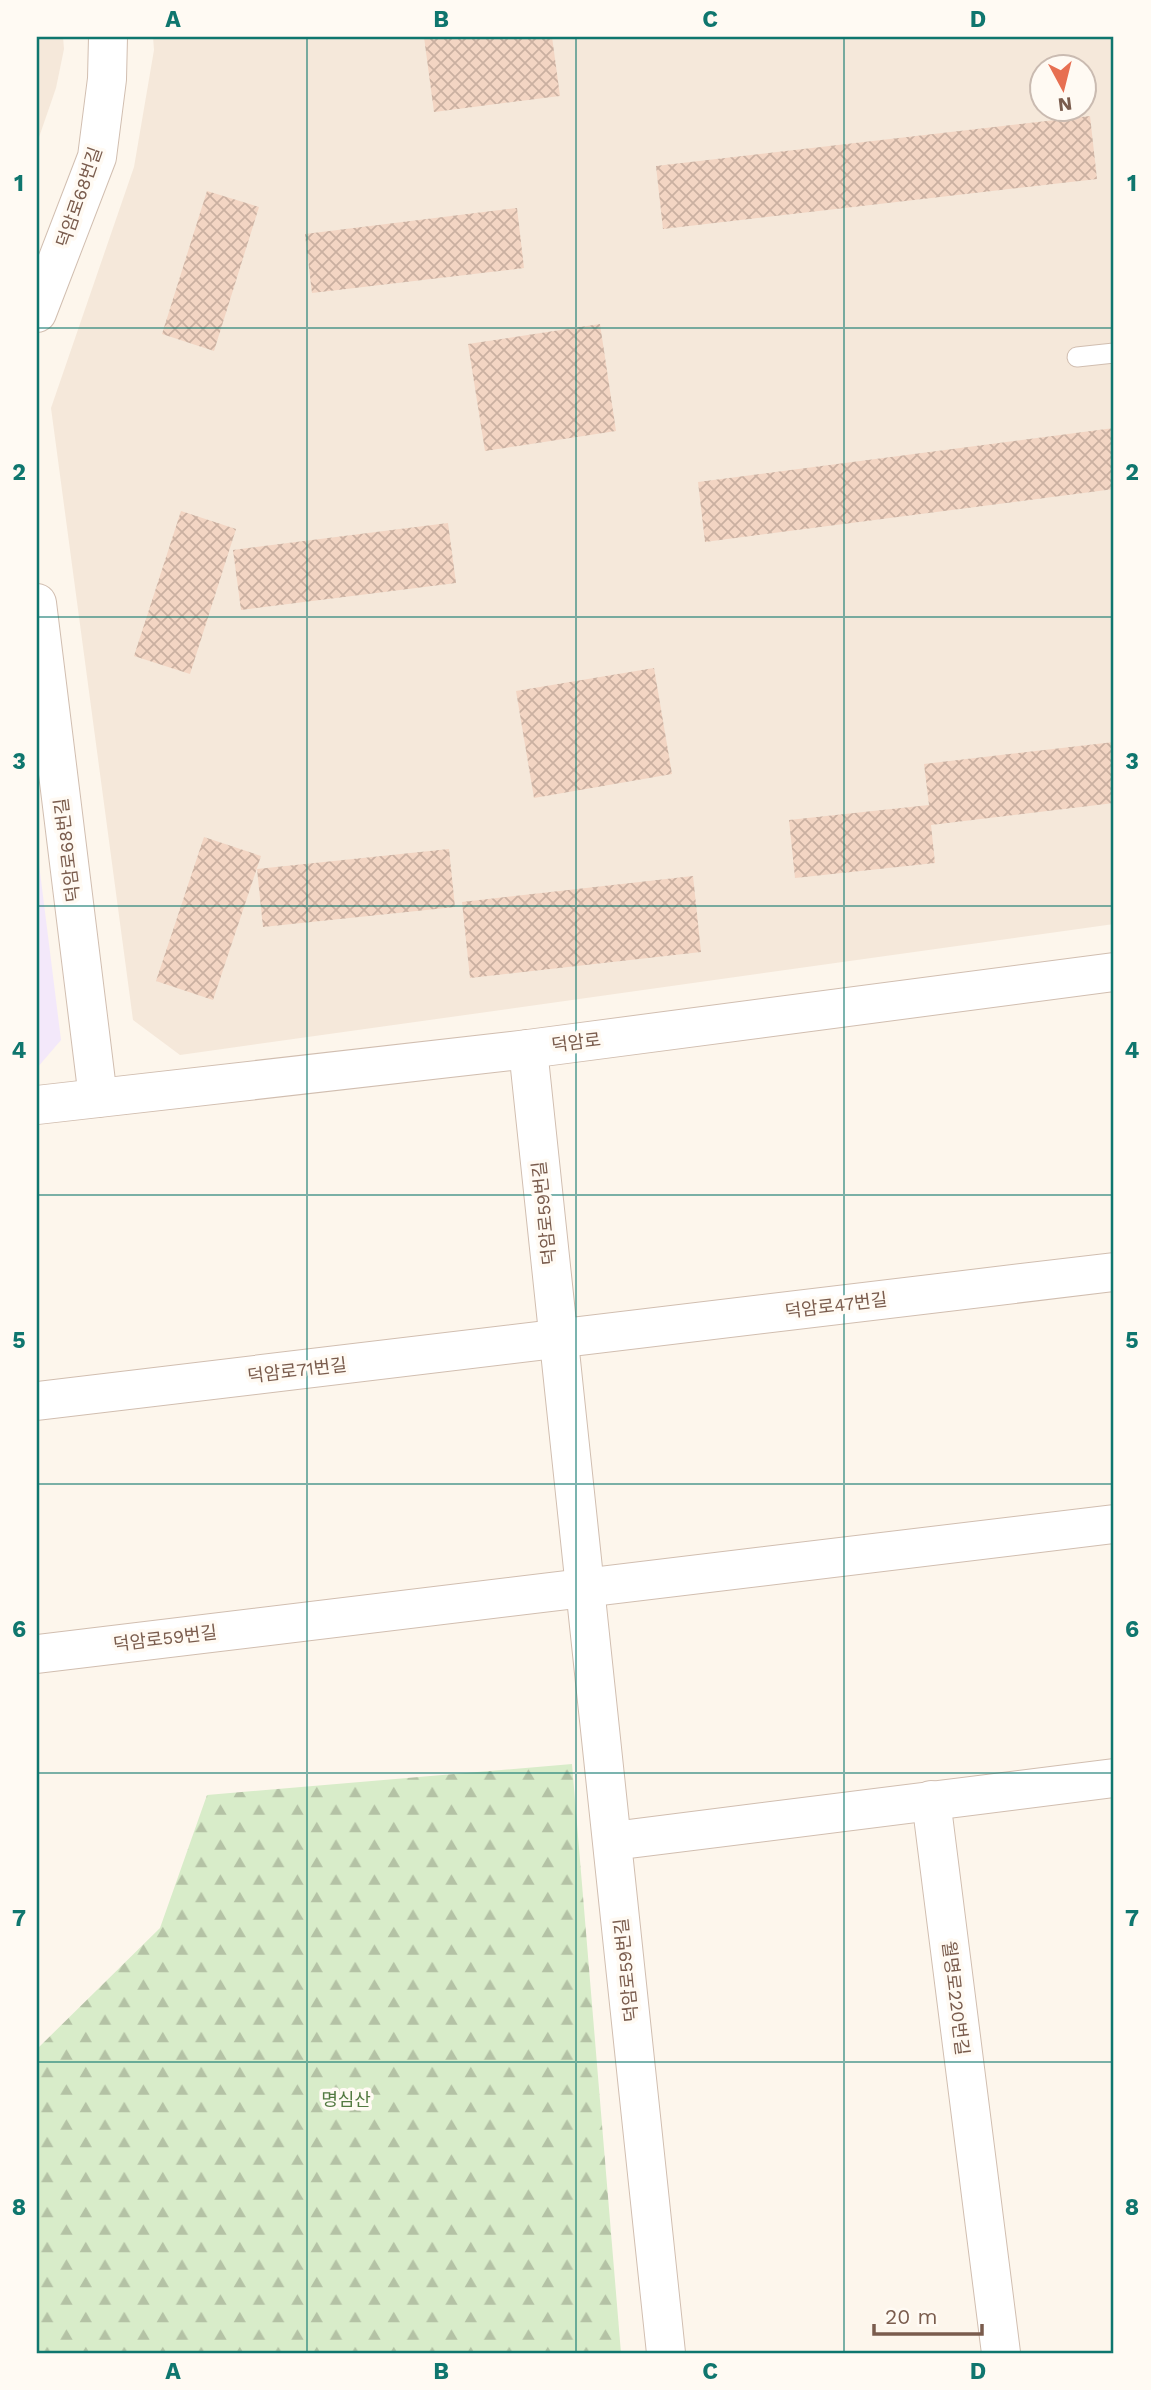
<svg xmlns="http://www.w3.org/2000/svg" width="1151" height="2390" viewBox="0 0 1151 2390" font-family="'Work Sans','Noto Sans KR',sans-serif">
  <defs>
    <pattern id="forest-firs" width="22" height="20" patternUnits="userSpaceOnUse" patternTransform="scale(1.75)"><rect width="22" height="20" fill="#d8ecc9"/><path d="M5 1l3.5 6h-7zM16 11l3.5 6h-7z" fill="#b4c2a5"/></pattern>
    <pattern id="building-cross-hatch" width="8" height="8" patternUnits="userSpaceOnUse" patternTransform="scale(1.75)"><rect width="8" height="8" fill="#f3d5c3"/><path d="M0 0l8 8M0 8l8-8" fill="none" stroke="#cab0a1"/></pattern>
  </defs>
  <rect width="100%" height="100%" fill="#fdf6ec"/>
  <g fill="#f5e8da" fill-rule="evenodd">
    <polygon points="37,37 63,37 64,49 56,88 37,143"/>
    <path d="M153,37h961v887l-934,131 -47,-35 -82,-612 83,-241 20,-117zM1042,66h42v42h-42z"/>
  </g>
  <polygon fill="#f3e8fa" points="37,848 61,1040 37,1068"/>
  <polygon fill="url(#forest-firs)" points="572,1764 621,2353 37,2353 37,2049 160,1928 207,1795"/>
  <g fill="url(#building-cross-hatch)">
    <polygon points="424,37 552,37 560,96 434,112"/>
    <polygon points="1090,116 1097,179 663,229 656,166"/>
    <polygon points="207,191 259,207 214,351 162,334"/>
    <polygon points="517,208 524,268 312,293 305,234"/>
    <polygon points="600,324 616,431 485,451 468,344"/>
    <polygon points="1114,428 1114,489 705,542 698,482"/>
    <polygon points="181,511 236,529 190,674 134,656"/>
    <polygon points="448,523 456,583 241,610 233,550"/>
    <polygon points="654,668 672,774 534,798 516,691"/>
    <polygon points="1114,742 1114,803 931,825 935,863 795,878 789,820 929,805 924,764"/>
    <polygon points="204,837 261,856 213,1000 156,981"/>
    <polygon points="449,849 455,907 263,927 257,869"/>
    <polygon points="693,876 701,952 470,978 462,902"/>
  </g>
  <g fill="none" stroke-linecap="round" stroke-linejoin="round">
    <g stroke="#d1beb0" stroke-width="21">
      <polyline id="service" points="1077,357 1114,353"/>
    </g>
    <g stroke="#d1beb0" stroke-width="40">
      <g id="minor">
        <polyline points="37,313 97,157 107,79 108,37"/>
        <polyline points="37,603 98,1098"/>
        <polyline points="528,1049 666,2353"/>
        <polyline points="37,1105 528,1049 1114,972"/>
        <polyline points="37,1401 1114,1272"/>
        <polyline points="37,1654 1114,1524"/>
        <polyline points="931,1800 1001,2353"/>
        <polyline points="613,1841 1114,1778"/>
      </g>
    </g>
    <use href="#service" stroke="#fff" stroke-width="19"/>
    <use href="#minor" stroke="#fff" stroke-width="38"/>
  </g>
  <path fill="none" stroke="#0f766e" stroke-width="2" stroke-opacity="0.55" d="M307,37v2316M576,37v2316M844,37v2316M37,328h1077M37,617h1077M37,906h1077M37,1195h1077M37,1484h1077M37,1773h1077M37,2062h1077"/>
  <g text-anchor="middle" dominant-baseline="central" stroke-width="7" stroke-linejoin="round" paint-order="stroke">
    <g font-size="18" fill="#7a5c4d" stroke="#fffaf3">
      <text transform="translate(79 197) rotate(-71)">덕암로68번길</text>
      <text transform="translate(67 850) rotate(-97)">덕암로68번길</text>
      <text transform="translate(576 1042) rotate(-7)">덕암로</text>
      <text transform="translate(544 1213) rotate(-96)">덕암로59번길</text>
      <text transform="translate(836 1305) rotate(-7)">덕암로47번길</text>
      <text transform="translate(297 1370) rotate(-7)">덕암로71번길</text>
      <text transform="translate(165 1638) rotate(-7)">덕암로59번길</text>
      <text transform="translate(626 1970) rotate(-96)">덕암로59번길</text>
      <text transform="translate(956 1998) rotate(83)">월명로220번길</text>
    </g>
    <g font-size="18" fill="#537a41" stroke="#fffaf3">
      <text x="346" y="2099">명심산</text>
    </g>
  </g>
  <rect width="1151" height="2390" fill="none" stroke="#fffaf3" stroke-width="77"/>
  <g transform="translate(1063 88) rotate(173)"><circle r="33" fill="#fffaf3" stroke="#cabbb1" stroke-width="2"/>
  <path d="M0-5L12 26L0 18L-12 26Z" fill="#e76f51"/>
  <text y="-10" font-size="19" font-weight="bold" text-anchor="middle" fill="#7a5c4d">N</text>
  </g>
  <path d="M874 2324v10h108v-10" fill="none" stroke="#7a5c4d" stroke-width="3.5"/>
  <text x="885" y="2324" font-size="21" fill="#7a5c4d" stroke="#fffaf3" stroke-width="5" paint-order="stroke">20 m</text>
  <rect x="38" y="38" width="1074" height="2314" fill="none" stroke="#0f766e" stroke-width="2.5"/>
  <g font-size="23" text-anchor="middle" font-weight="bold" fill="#0f766e">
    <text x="173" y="27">A</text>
    <text x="441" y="27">B</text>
    <text x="710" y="27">C</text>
    <text x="978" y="27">D</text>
    <text x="19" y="191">1</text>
    <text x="1132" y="191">1</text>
    <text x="19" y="480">2</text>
    <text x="1132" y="480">2</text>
    <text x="19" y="769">3</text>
    <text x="1132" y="769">3</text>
    <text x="19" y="1058">4</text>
    <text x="1132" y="1058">4</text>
    <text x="19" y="1348">5</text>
    <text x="1132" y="1348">5</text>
    <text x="19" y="1637">6</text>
    <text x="1132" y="1637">6</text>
    <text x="19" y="1926">7</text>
    <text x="1132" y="1926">7</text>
    <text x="19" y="2215">8</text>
    <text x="1132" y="2215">8</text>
    <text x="173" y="2379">A</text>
    <text x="441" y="2379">B</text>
    <text x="710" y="2379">C</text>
    <text x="978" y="2379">D</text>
  </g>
</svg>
